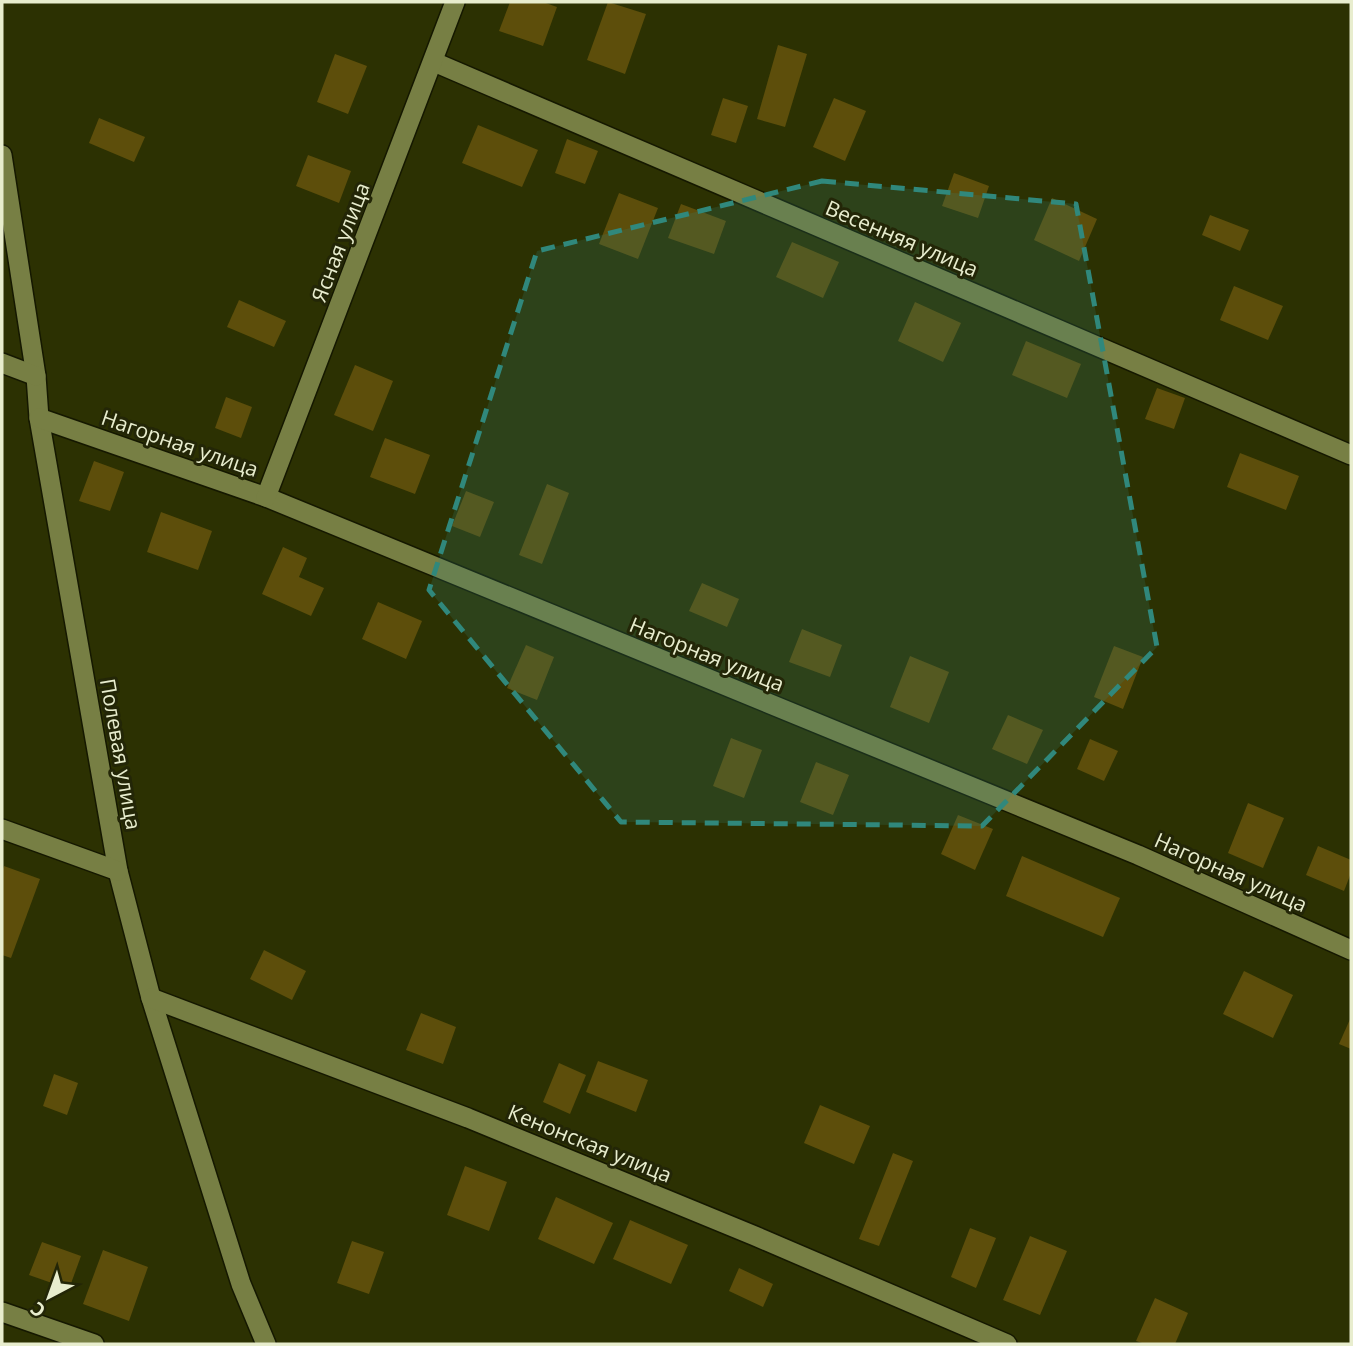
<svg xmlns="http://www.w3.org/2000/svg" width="1353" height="1346" viewBox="0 0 1353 1346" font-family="'Open Sans',sans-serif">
  <rect width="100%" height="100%" fill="#2c3102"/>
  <g fill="#5d4e0b">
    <polygon points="510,2 543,2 557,7 543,46 499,31"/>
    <polygon points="608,2 646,14 625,74 587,60"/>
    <polygon points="778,45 807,54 785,127 757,119"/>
    <polygon points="335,54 367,66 348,114 317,102"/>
    <polygon points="723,98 748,106 736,143 711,135"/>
    <polygon points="834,98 866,111 845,161 813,147"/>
    <polygon points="99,118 145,137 134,162 89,143"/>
    <polygon points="478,125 538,150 522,187 462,163"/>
    <polygon points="567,139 598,151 585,184 555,173"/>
    <polygon points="308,155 351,171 339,203 296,186"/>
    <polygon points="954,173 989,186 978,218 942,206"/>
    <polygon points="619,193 658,208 638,259 599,244"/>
    <polygon points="1052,198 1097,219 1079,261 1034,240"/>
    <polygon points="681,204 726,221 714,254 668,238"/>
    <polygon points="1210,215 1249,230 1240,251 1202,235"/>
    <polygon points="792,242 839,262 823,298 776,277"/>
    <polygon points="1234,286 1283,306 1268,340 1220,320"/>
    <polygon points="239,300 286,321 274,347 227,327"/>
    <polygon points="915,302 961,323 943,362 898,341"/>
    <polygon points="1026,341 1081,364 1067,398 1012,375"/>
    <polygon points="355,365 393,381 373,431 334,415"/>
    <polygon points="1157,388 1185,398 1174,429 1145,419"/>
    <polygon points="226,397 252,407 241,438 215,428"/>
    <polygon points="385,438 430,455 415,494 370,477"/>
    <polygon points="1240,453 1299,476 1286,510 1227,487"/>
    <polygon points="94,461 124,472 110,511 79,501"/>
    <polygon points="547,484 569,493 542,564 519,555"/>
    <polygon points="466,491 494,502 480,537 452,526"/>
    <polygon points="161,512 212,531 198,570 147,552"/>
    <polygon points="283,547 307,558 299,577 324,588 311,616 262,594"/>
    <polygon points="702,583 739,599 727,627 689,611"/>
    <polygon points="378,602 422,621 406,659 362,639"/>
    <polygon points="802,629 842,645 830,677 789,662"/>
    <polygon points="526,645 554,657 537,700 507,688"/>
    <polygon points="1114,646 1143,657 1123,709 1094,697"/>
    <polygon points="910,656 949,672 929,723 890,707"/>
    <polygon points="1008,715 1043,730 1027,764 992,749"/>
    <polygon points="731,738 762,750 744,798 713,786"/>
    <polygon points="1090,739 1118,751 1104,781 1077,769"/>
    <polygon points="816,762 849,775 833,815 800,802"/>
    <polygon points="1248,803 1284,818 1263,868 1228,853"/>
    <polygon points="958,815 993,829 975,870 941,854"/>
    <polygon points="1318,846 1351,860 1351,873 1344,891 1306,875"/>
    <polygon points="1022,856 1120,898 1103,937 1006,896"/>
    <polygon points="4,866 40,879 11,958 2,955 2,872"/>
    <polygon points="264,950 306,971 292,1000 250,979"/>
    <polygon points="1244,971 1293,995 1273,1038 1223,1014"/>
    <polygon points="421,1013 456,1027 443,1064 406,1050"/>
    <polygon points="1351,1017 1351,1049 1339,1044"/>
    <polygon points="598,1061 648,1080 636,1112 586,1092"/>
    <polygon points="559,1063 586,1075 570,1114 543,1102"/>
    <polygon points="54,1074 78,1083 67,1115 43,1106"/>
    <polygon points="820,1105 870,1126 854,1164 804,1143"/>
    <polygon points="893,1153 913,1161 879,1246 859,1239"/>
    <polygon points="465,1166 507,1182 489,1231 447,1215"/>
    <polygon points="556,1197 613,1223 594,1264 538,1239"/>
    <polygon points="630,1220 688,1245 671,1284 613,1259"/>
    <polygon points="970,1228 996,1238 976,1288 951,1277"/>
    <polygon points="1030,1236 1067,1251 1040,1315 1003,1300"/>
    <polygon points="352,1241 384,1252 369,1294 337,1283"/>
    <polygon points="42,1242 81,1256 69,1289 29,1275"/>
    <polygon points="103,1250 148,1267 129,1321 83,1304"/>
    <polygon points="739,1268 773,1284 763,1307 729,1291"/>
    <polygon points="1155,1298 1188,1313 1175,1344 1145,1344 1136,1341"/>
  </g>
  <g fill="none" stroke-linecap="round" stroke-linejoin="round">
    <g stroke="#151800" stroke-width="22">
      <g id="minor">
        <polyline points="434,62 1351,455"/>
        <polyline points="2,155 36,376 39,418 118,871 151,998 241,1284 266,1344"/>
        <polyline points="2,363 36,376"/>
        <polyline points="39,418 266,497 1138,855 1351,950"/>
        <polyline points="266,497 455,2"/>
        <polyline points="2,829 118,871"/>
        <polyline points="151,998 468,1118 755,1236 1007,1344"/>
        <polyline points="2,1312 94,1344"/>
      </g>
    </g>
    <use href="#minor" stroke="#777f44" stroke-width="19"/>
  </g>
  <path fill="#30887c" fill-opacity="0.2" stroke="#30887c" stroke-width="5" stroke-dasharray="14 9" stroke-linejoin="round" d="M822,181l254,23 81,443 -175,179 -361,-4 -192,-232 108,-339z"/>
  <g text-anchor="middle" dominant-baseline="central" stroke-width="6" stroke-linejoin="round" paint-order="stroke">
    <g font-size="21" fill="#e8edce" stroke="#232607">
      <text transform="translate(902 238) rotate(23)">Весенняя улица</text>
      <text transform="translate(340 242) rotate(-69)">Ясная улица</text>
      <text transform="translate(180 443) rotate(19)">Нагорная улица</text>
      <text transform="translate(707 654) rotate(22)">Нагорная улица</text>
      <text transform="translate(121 754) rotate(80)">Полевая улица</text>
      <text transform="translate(1231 872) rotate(24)">Нагорная улица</text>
      <text transform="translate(590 1143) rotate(22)">Кенонская улица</text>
    </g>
  </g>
  <rect width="1353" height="1346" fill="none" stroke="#e8edce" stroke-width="7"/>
  <g transform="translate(49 1297) rotate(221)" stroke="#232607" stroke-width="5" paint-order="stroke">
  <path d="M0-5L12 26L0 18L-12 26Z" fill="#e8edce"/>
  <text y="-10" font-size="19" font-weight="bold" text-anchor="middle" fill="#e8edce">С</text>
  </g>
</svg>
